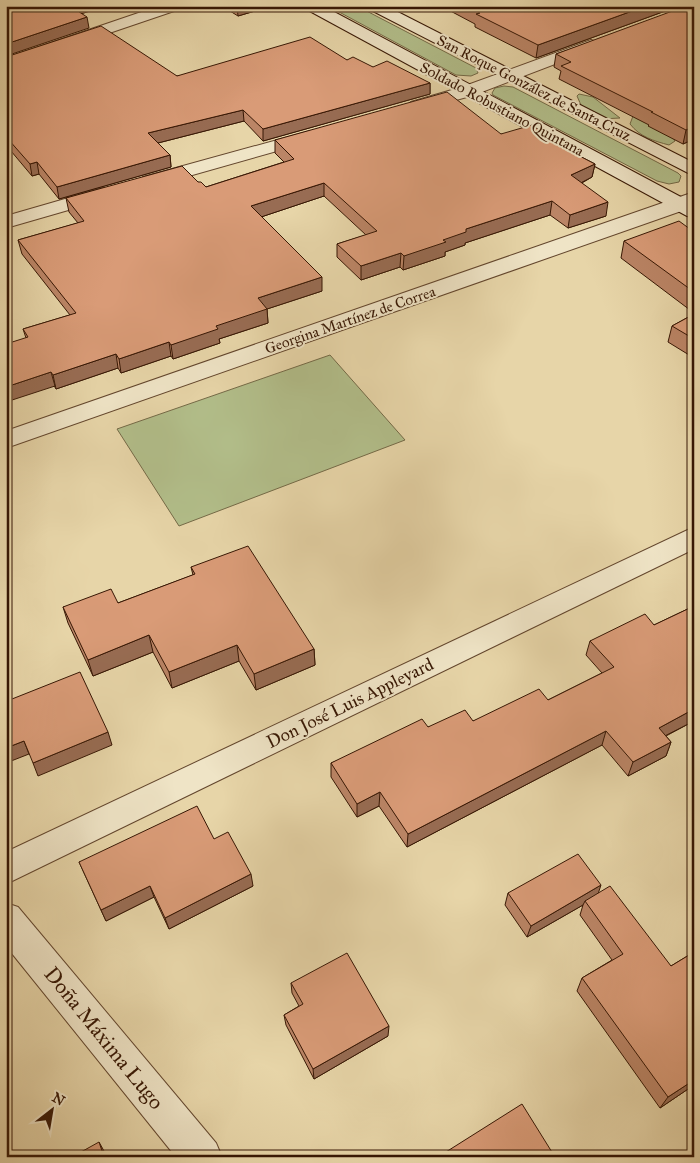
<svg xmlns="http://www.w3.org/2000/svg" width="700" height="1163" viewBox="0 0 700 1163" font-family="'IM FELL Great Primer',serif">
  <rect width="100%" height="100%" fill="#e7d5a8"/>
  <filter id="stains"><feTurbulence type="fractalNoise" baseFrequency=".004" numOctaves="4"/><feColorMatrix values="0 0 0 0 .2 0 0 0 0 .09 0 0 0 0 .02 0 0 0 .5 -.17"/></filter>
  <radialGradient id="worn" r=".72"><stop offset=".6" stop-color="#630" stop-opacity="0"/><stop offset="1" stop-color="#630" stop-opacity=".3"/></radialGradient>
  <g fill="#b2be8a" stroke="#746a47">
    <polygon points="328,6 357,6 476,68 478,73 471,76 456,75"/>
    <polygon points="504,86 513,87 678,173 681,176 679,182 669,184 657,181 493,95 492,93 495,88"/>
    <polygon points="579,94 593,97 620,118 601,119 584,112 577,96"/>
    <path d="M633,116l38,19 4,6 -6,4c-15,-4 -29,-8 -39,-21z"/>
    <polygon points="330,355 405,440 179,526 117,429"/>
  </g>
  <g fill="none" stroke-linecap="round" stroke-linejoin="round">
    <g stroke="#63462d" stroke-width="2">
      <g id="street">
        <polygon points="159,6 182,6 180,9 6,68 6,58"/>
        <polygon points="591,40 597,42 599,45 597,48 474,95 417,111 411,110 408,106 411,102 462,87"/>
        <polygon points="310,131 316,132 319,136 316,140 150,187 143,185 141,181 143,177"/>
        <polygon points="103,188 110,190 113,194 110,198 6,228 6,216"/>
        <polygon points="694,192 694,206 687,209 6,448 6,431"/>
        <polygon points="694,527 694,549 6,884 6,852"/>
        <polygon points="6,903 18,907 216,1143 222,1157 176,1157 6,946"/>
      </g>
    </g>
    <g stroke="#371704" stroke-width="2">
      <g id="secondary">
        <polygon points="304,6 323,6 694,204 694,218 687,216 306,9"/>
        <polygon points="367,6 386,6 694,163 694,176 369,9"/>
      </g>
    </g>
    <use href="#street" fill="#efe4c6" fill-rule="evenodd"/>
    <use href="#secondary" fill="#efe4c6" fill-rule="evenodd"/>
  </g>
  <g fill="#bb8566" stroke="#371704">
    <polygon points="222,6 272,6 238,16"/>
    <polygon points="441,6 679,6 536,58 475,27 475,24"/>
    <polygon points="694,6 694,139 683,144 648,126 649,125 559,79 561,71 554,67 556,54"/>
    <polygon points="6,57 177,76 347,60 430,83 430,94 263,141 244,121 158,143 170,155 171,167 59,199 39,174 32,176 11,151 6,152"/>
    <polygon points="501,134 566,149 595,164 592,177 582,183 606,216 568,228 550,215 465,243 465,245 445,252 445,256 403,270 400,267 361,280 337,257 337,244 366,235 324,196 261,217 322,291 267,309 268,323 219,339 220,343 173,359 171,356 121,373 118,368 56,389 26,338 23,329 70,315 22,254 18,240 78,223 69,212 66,198 198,182 206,187 284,162 275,153 275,140"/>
    <polygon points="694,232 694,313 621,258 624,241"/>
    <polygon points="694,314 694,358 668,342 672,326"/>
    <polygon points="191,567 314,649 315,665 256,690 239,661 172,688 153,652 93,676 68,623 63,607 118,603 193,575"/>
    <polygon points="694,606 694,721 666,736 671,742 666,756 628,776 602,745 407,847 379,806 357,817 331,777 331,763 428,727 473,721 548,700 602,673 586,655 590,641 654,625"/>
    <polygon points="214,839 253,886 169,929 154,897 106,921 79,862"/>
    <polygon points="508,893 598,893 671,966 694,952 694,1085 660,1108 577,991 582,978 612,960 580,915 583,905 527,937 505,905"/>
    <polygon points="291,983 388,1036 314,1079 286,1025 284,1015 299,1006 292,993"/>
  </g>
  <g fill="#986c53" stroke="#371704">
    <polygon points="70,6 105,6 72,17"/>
    <polygon points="237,6 272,6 238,16"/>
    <polygon points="646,6 679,6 536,58 538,45"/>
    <polygon points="87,17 89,28 6,56 6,44"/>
    <polygon points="430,83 430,94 263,141 263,129"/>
    <polygon points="243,110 244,121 150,145 148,133"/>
    <polygon points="694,126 694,139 683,144 686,130"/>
    <polygon points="6,139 8,139 11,151 6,152"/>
    <polygon points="170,155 171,167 59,199 57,187"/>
    <polygon points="37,162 39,174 32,176 30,164"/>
    <polygon points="595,164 592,177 569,189 571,175"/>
    <polygon points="324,183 324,196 252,220 251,206"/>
    <polygon points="552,201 550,215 465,243 465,245 445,252 445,256 403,270 404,256 466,229"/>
    <polygon points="608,202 606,216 568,228 570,215"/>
    <polygon points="401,253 400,267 361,280 361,266"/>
    <polygon points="322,277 322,291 267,309 268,323 219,339 220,343 173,359 171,345 216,326 258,298"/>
    <polygon points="169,342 171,356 121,373 119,359"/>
    <polygon points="116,354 118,368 56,389 53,375"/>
    <polygon points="51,372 55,386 6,402 6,387"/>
    <polygon points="149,635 153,652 93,676 88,660"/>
    <polygon points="237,645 239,661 172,688 169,672"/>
    <polygon points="314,649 315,665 256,690 254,674"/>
    <polygon points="694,709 694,721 653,742 659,728"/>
    <polygon points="606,731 602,745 407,847 408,834"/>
    <polygon points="108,732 112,745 38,776 33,763"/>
    <polygon points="24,741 29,754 6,763 6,748"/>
    <polygon points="671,742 666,756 628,776 633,762"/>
    <polygon points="380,792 379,806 357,817 357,804"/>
    <polygon points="251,874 253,886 169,929 165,918"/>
    <polygon points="601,885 597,897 585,901 583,905 527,937 531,926"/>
    <polygon points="150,886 154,897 106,921 101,910"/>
    <polygon points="389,1026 388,1036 314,1079 313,1069"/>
    <polygon points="694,1080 694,1085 660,1108 668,1097"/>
    <polygon points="6,1141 11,1157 7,1157"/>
    <polygon points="99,1142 104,1151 107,1157 104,1157"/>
  </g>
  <g fill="#d99b77" stroke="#371704">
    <polygon points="6,6 70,6 87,17 6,44"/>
    <polygon points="467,6 646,6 538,45 476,14 480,13"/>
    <polygon points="686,6 694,6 694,126 686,130 651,112 653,112 561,66 571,62 556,54"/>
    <polygon points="101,26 177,76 310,37 347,60 353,57 373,67 387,61 430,83 263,129 243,110 148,133 170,155 57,187 37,162 30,164 8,139 6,139 6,57"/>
    <polygon points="447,92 501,134 532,125 566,149 595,164 571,175 608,202 570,215 552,201 466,229 466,232 443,240 446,242 404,256 401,253 361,266 337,244 377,231 324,183 251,206 322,277 258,298 267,309 216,326 218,329 171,345 169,342 119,359 116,354 53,375 51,372 6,387 6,344 28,337 23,329 76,313 18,240 84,221 66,198 182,166 198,182 201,182 206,187 294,159 275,140"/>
    <polygon points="679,221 694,232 694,292 624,241"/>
    <polygon points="694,314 694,339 672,326"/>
    <polygon points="248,546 314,649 254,674 237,645 169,672 149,635 88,660 63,607 111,589 118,603 195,574 191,567"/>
    <polygon points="694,606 694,709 659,728 671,742 633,762 606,731 408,834 380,792 357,804 331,763 422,719 428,727 465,710 473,721 539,689 548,700 614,667 590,641 645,614 654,625"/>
    <polygon points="80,672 108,732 33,763 24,741 6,748 6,686 12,699"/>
    <polygon points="197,806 214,839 228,832 251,874 165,918 150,886 101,910 79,862"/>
    <polygon points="578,854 601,885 531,926 508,893"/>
    <polygon points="610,886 671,966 694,952 694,1080 668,1097 582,978 623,954 585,901"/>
    <polygon points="347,953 389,1026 313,1069 284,1015 303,1004 291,983"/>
    <polygon points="522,1104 555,1157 438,1157"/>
    <polygon points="99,1142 104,1157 72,1157"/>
  </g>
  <g text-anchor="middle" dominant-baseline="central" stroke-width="4" stroke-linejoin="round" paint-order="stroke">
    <g font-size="15" fill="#371704" stroke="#efe4c6">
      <text transform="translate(534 88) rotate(27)">San Roque González de Santa Cruz</text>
      <text transform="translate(502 109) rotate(28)">Soldado Robustiano Quintana</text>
      <text transform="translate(350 320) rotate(-19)">Georgina Martínez de Correa</text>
    </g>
    <g font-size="18" fill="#371704" stroke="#efe4c6">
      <text transform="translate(350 703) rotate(-26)">Don José Luis Appleyard</text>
    </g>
    <g font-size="21" fill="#371704" stroke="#efe4c6">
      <text transform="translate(104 1038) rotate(51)">Doña Máxima Lugo</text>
    </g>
  </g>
  <rect width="700" height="1163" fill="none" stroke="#e7d5a8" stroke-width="25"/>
  <rect x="8" y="8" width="685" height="1148" fill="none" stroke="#371704" stroke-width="2.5"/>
  <rect x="12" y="12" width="675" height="1138" fill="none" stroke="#371704"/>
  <g transform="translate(52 1110) rotate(31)" stroke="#efe4c6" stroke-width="4" paint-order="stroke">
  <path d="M0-4L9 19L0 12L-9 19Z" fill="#371704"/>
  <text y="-8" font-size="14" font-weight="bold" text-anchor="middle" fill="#371704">N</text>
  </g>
  <rect width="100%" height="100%" filter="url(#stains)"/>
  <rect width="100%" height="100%" fill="url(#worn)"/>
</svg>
